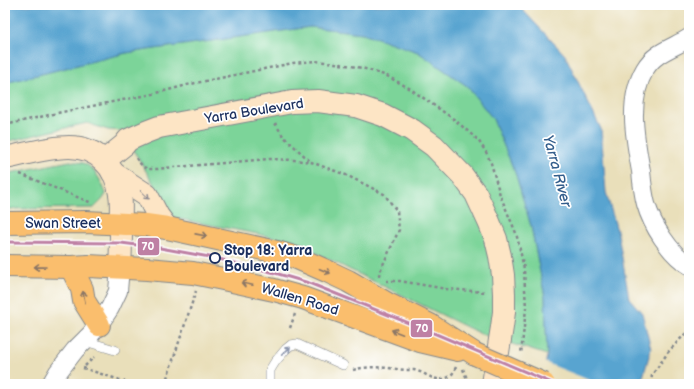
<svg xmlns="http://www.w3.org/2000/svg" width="694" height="389" viewBox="0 0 694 389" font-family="'Balsamiq Sans',sans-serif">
  <rect width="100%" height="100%" fill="#fff"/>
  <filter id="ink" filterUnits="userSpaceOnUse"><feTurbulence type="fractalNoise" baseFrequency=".025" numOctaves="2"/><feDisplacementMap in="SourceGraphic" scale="8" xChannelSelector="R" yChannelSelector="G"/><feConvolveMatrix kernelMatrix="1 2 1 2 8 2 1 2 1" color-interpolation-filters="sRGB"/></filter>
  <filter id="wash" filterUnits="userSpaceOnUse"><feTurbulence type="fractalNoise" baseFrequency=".012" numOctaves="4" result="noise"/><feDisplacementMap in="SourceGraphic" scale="16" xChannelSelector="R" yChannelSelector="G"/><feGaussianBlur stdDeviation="0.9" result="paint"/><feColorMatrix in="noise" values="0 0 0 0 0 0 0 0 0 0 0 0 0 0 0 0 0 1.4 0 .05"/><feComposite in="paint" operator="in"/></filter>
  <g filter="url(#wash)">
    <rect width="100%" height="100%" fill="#e9dfba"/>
    <g fill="#7bd499" stroke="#4b827c">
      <polygon points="310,27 363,33 418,52 467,86 493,119 516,175 531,226 545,297 547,355 481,334 310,250 284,240 258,234 174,218 122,131 108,130 87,123 5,142 5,83 126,53"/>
      <path d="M70,161c4,1 9,1 13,2 12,4 19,20 23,31l-4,6 -8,8 -89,1v-35z"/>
    </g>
    <polygon fill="#58a4d0" stroke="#3a6a97" points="10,5 518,5 565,55 601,129 606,192 618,234 629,298 642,313 651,349 641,384 542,384 547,355 545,297 531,226 516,175 493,119 467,86 418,52 363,33 310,27 126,53 5,83 5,6"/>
    <polygon fill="#e9dfba" points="544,362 599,384 540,384"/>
  </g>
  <g filter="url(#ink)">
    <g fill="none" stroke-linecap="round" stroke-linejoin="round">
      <g stroke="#82878c" stroke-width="10">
        <g id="lane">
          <polyline points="85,341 115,350"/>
          <polyline points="270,384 270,370 275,362 286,349 291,345 297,344 343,365"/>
        </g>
      </g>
      <g stroke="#82878c" stroke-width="20">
        <g id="street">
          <path d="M689,38c-16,10 -34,14 -44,31 -18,31 -10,69 -4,102 1,11 2,22 5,33 6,21 24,50 43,61"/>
          <polyline points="51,384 58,372 75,350 91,334 102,320 110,308 118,291 120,267"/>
        </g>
      </g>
      <g stroke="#82878c" stroke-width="24">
        <g id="secondary">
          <path d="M5,158c20,-4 44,-11 64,-11 28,0 47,20 51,47 2,10 0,20 1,31 0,14 0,28 -1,42"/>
          <polyline points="104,161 124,145 128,140 146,132 159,127 292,102 318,101 356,106 383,115 412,130 434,146 462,175 476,194 489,222 496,239 500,256 503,275 504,294 504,312 502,327 493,384"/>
          <polyline points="113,173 147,195 158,216 167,228"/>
        </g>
      </g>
      <g stroke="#82878c" stroke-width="24">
        <g id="primary">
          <polyline points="5,223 86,222 146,225 167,228 277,252 297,258 329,272 348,281 386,303 430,325 450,338 475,354"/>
          <polyline points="5,266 71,267 88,266 147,269 193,273 223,279 274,290 303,298 420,341 458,350"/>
          <polyline points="71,267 82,289 84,301 99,325"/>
        </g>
      </g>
      <g stroke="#82878c" stroke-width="2.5" stroke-dasharray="3 3" stroke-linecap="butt">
        <polyline points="275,123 283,136 311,162"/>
        <polyline points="5,125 62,112 153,94 191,84 293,63 315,61 335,63 362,68 387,76 409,88 455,120 478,140 486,152 491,163 500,195 516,233 519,245 524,269 526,309 521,354"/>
        <polyline points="136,158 143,167 149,169 158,169 174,167 200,165 269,159 294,160 311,162 346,175 384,194 397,211 399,230 381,269 378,278"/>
        <polyline points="20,174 92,203"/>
        <polyline points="386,281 400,281 446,289 486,292"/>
        <polyline points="290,328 295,314"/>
        <polyline points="85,366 94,357"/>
        <polyline points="83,368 132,384"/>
        <polyline points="463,369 469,384"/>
        <path d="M353,370c17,-5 35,-2 52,0 3,0 6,0 9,0 10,2 19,11 29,9 7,-1 10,-5 13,-12"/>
        <polyline points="165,384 196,291"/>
        <polyline points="651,384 652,375 669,351 686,333 689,333"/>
      </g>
      <use href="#lane" stroke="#fff" stroke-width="9"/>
      <use href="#street" stroke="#fff" stroke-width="18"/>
      <use href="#secondary" stroke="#fde5c5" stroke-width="22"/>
      <use href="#primary" stroke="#fabe6d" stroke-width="22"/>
      <g stroke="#82878c" stroke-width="24" stroke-linecap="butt">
        <polyline id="primary-bridge" points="475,354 544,384"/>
      </g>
      <use href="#primary-bridge" stroke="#fabe6d" stroke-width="22"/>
      <g stroke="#fff" stroke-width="6">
        <polyline id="tram-1" points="5,242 121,243 160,248 215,258 275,273 309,283 436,334 554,384"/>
      </g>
      <use href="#tram-1" stroke="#be80a4" stroke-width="3"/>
    </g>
    <defs><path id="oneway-shaft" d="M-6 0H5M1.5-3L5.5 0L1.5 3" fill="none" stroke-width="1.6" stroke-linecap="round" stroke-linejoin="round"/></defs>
    <use stroke="#8c8a92" href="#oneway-shaft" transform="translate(145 195) rotate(44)"/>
    <g stroke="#8a7666">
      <use href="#oneway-shaft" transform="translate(201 235) rotate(11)"/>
      <use href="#oneway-shaft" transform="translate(40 267) rotate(-179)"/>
      <use href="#oneway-shaft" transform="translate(325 271) rotate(23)"/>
      <use href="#oneway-shaft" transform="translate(247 284) rotate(-168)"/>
      <use href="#oneway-shaft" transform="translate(84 297) rotate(-101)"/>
      <use href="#oneway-shaft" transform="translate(397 332) rotate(-159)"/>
    </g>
    <use stroke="#8d97ae" href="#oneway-shaft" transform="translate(286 351) rotate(-43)"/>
  </g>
  <circle fill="#fff" stroke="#1b2f5e" stroke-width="2" cx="215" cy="258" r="5"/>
  <g text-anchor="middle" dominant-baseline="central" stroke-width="3.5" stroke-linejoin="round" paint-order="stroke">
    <g font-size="14" fill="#1b2f5e" stroke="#fff">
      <text transform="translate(254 111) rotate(-9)">Yarra Boulevard</text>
      <text x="63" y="223">Swan Street</text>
      <text transform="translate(300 299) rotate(17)">Wallen Road</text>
    </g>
    <g font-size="14" font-weight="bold" fill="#1b2f5e" stroke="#fff" text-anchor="start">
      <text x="224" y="250">Stop 18: Yarra<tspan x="224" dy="16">Boulevard</tspan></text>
    </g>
    <g font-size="15" font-style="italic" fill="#335e8c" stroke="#fff">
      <text transform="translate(557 171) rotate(75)">Yarra River</text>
    </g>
  </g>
  <g stroke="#fff" stroke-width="1.5">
    <rect x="137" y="237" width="23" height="19" rx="4" fill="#be80a4"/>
    <rect x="410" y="319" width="23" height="19" rx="4" fill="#be80a4"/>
  </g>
  <g font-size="11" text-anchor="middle" font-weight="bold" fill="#fff">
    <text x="148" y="250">70</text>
    <text x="422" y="332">70</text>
  </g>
  <rect width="694" height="389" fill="none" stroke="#fff" stroke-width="20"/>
</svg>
